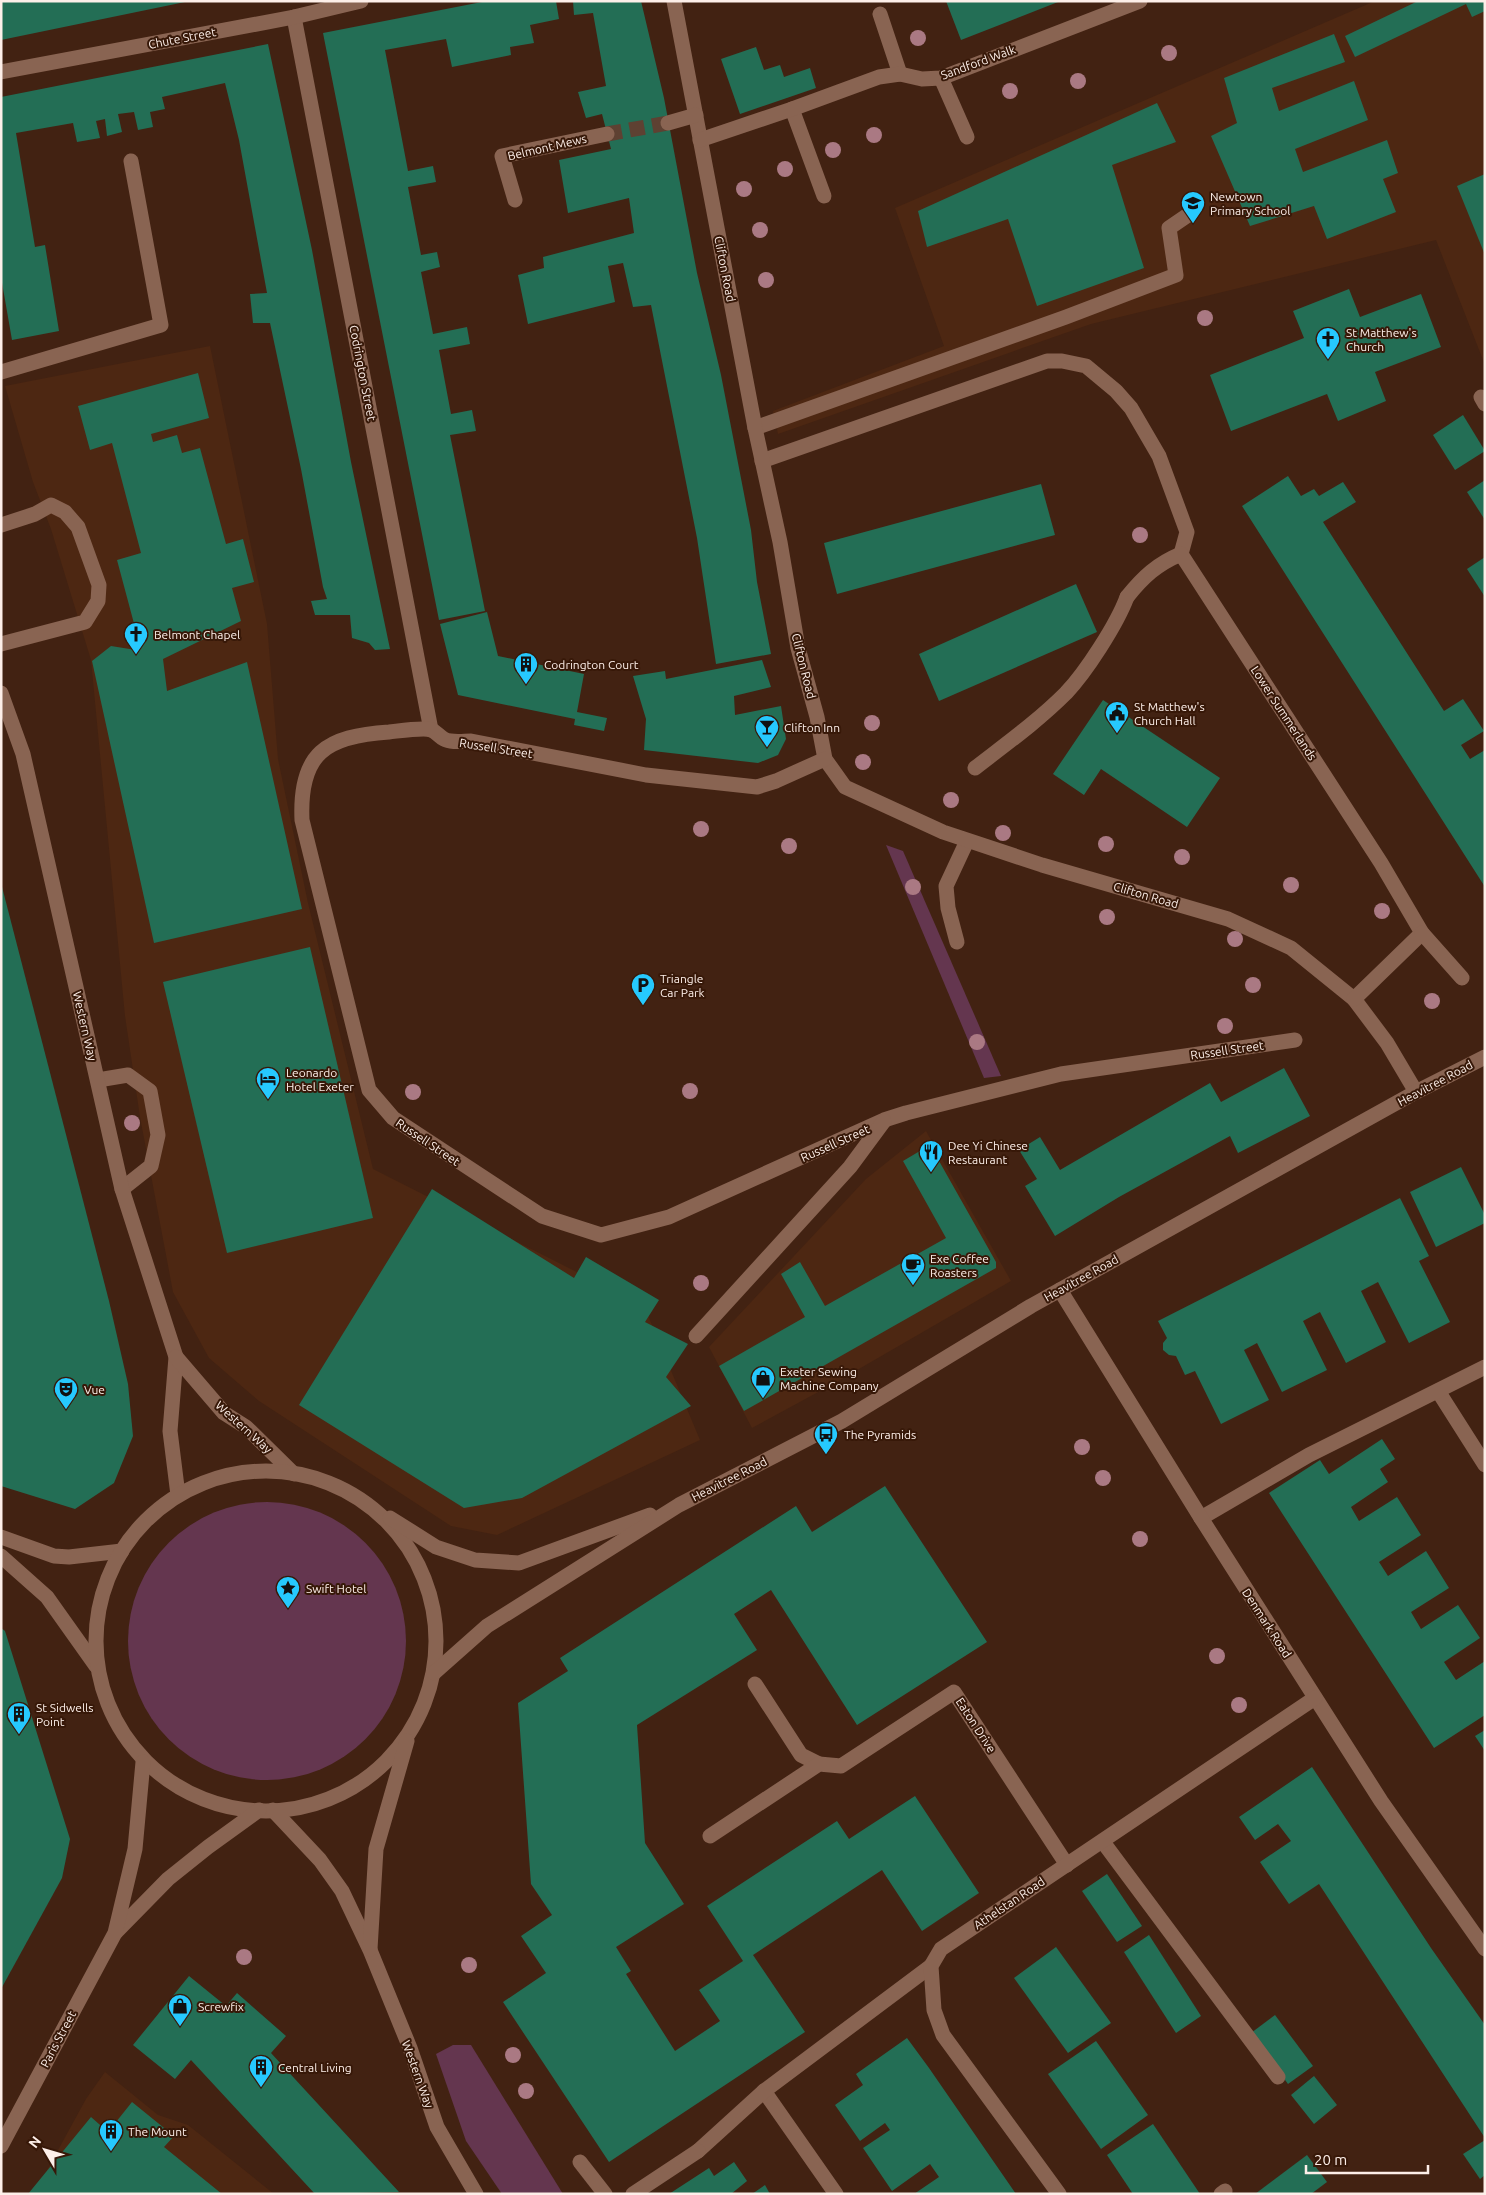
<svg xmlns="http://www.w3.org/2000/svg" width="1486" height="2195" viewBox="0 0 1486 2195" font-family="Ubuntu,sans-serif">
  <rect width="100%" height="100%" fill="#422212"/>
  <g fill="#4d2712">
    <polygon points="1375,1 1485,1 1485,365 1436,240 1091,324 778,434 773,411 944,346 895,208"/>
    <polygon points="210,346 267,624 278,759 308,903 373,1169 644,1306 700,1440 497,1535 451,1526 259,1401 209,1358 173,1292 140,1117 125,1016 91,660 51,529 33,482 5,386"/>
    <polygon points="926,1131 1011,1281 833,1384 752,1428 709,1347 866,1179"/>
    <polygon points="105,2072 158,2115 188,2125 274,2194 34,2194 86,2099"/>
  </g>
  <g fill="#64364f">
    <polygon points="886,845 903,851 1001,1076 984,1078"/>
    <circle cx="267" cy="1641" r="139"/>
    <polygon points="453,2045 471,2045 563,2194 502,2194 466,2141 436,2054"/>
  </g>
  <g fill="#236e55">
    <polygon points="4,1 185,1 185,2 1,40 1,2"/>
    <polygon points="487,1 556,1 559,19 530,25 534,43 510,47 511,55 452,67 446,39 385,50 408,171 433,166 436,182 408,187 421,255 437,252 440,267 421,272 433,334 467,327 470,344 439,350 451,414 472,410 476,431 450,435 485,611 439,620 323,33"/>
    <polygon points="573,1 641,1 664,98 697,273 721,375 751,530 757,582 771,654 716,664 697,538 651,305 633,307 623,263 608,266 615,302 528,324 518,275 544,268 543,257 634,233 629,198 568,213 559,160 611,149 602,114 586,118 578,92 606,86 593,13 574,15"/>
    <polygon points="946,1 1058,1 1058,2 961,40"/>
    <polygon points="1418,1 1485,1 1485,11 1472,17 1466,4 1355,57 1345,36"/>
    <polygon points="1334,34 1345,62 1272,88 1279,111 1354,81 1368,120 1295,149 1303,172 1387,140 1398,173 1383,179 1396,212 1327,239 1314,206 1250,226 1211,136 1237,123 1224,78"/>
    <polygon points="268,44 312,250 351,462 390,649 375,650 369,643 352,638 350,615 315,615 311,601 327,599 323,587 301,469 270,323 253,323 250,294 267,293 239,140 225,83 162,97 165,109 150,112 153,127 138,130 134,112 118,114 122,132 107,136 105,119 96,121 100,138 77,142 73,123 16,133 35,247 45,245 59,331 12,340 1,277 1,97"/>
    <polygon points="756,47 764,70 780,65 784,77 810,68 816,88 740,114 721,59"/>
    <polygon points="1157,103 1176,142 1112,165 1144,268 1037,306 1008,219 927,247 918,211"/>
    <polygon points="1485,174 1485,255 1457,186"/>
    <polygon points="1349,289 1360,317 1421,294 1441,347 1375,372 1386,401 1338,421 1327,394 1231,431 1210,375 1304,338 1293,311"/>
    <polygon points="198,373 209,418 151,434 153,442 177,435 182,453 200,448 226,544 243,539 254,582 232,588 241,621 163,659 167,691 247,662 302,909 154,943 92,661 111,646 136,650 136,631 117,560 141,553 112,443 90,450 78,406"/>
    <polygon points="1463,415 1485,451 1455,470 1433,435"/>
    <polygon points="1288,476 1301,496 1314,489 1319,496 1343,482 1356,502 1323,522 1444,711 1463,699 1484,731 1461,745 1470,759 1485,750 1485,887 1242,506"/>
    <polygon points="1485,480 1485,520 1467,492"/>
    <polygon points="1041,484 1055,535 837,594 824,543"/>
    <polygon points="1485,557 1485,597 1467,569"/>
    <polygon points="1076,584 1097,632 939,701 919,654"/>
    <polygon points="487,612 498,656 584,674 577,712 607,718 604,731 574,725 575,719 458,695 440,624"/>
    <polygon points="762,660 771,687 734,696 735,715 781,706 786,739 778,755 758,763 644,750 646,719 633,676 665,671 666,679"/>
    <polygon points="1103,700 1220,778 1187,827 1101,769 1084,795 1053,774"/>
    <polygon points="1,883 109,1301 128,1384 133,1436 114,1483 75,1509 1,1486"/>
    <polygon points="310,947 373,1218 227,1253 163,982"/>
    <polygon points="1284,1068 1310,1116 1238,1153 1230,1136 1119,1197 1055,1236 1025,1186 1037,1179 1019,1150 1040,1137 1060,1170 1210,1083 1221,1102"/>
    <polygon points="930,1145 996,1262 996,1268 744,1411 719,1366 805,1317 781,1274 800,1262 825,1306 946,1238 903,1161"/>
    <polygon points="1461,1167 1485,1215 1485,1223 1436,1247 1410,1192"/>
    <polygon points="432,1189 574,1278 586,1257 659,1300 645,1322 688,1344 666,1377 691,1406 522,1498 464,1508 299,1405"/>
    <polygon points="1400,1198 1429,1256 1419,1261 1450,1322 1409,1343 1378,1282 1361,1291 1386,1342 1346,1363 1320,1312 1303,1321 1327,1370 1282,1392 1257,1343 1244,1350 1269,1400 1221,1424 1195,1371 1185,1375 1176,1356 1169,1355 1163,1350 1163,1343 1167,1338 1158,1321"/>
    <polygon points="1382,1439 1395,1459 1380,1469 1388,1482 1351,1507 1359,1521 1397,1497 1421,1535 1379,1562 1388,1576 1426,1551 1449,1588 1411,1612 1421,1629 1458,1605 1480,1638 1444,1662 1456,1680 1485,1661 1485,1715 1434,1748 1269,1493 1320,1460 1329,1474"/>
    <polygon points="885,1486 987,1642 857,1725 771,1590 734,1614 757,1650 637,1725 645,1843 684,1904 616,1947 631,1971 626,1974 675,2051 720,2021 699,1990 743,1961 707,1906 837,1821 849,1839 915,1796 979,1893 922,1931 882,1870 753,1955 805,2032 609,2162 503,2002 546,1973 521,1936 552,1915 531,1884 518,1703 568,1671 560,1658 796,1506 812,1532"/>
    <polygon points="1,1628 5,1631 70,1839 62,1878 1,1989"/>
    <polygon points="1485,1730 1485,1751 1475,1736"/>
    <polygon points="1312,1767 1431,1948 1485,2025 1485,2138 1319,1884 1289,1904 1260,1862 1291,1841 1278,1824 1255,1840 1239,1817"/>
    <polygon points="1107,1874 1142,1926 1117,1942 1082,1891"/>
    <polygon points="1149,1935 1201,2016 1176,2033 1124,1952"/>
    <polygon points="1056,1947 1111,2023 1068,2053 1014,1978"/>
    <polygon points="189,1976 226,2006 237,1993 286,2036 271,2053 399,2192 315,2194 191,2060 175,2079 133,2045"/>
    <polygon points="1275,2015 1313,2066 1288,2084 1251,2033"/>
    <polygon points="907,2038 929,2068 1016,2194 914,2194 939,2177 930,2164 892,2191 863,2148 890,2130 885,2123 860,2141 835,2105 863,2085 856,2074"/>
    <polygon points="1096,2041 1148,2115 1101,2149 1048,2074"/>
    <polygon points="1314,2076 1337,2105 1314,2124 1291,2095"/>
    <polygon points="132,2102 174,2136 164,2147 222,2194 28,2194 91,2117 108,2132"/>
    <polygon points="1153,2124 1200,2194 1133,2194 1107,2155"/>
    <polygon points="1485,2140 1485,2175 1480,2179 1463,2154"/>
    <polygon points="1307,2155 1327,2182 1311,2194 1255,2194"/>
    <polygon points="734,2162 747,2181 731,2194 669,2194 709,2168 714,2176"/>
    <polygon points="765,2185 770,2194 752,2194"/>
  </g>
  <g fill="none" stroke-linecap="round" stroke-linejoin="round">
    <polyline stroke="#5e4132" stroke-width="15" stroke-dasharray="15 8" stroke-linecap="butt" points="607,134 668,123"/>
    <g stroke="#896452" stroke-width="15">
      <polyline points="880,14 900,74"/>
      <polyline points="941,78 967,137"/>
      <polyline points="792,109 824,196"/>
      <polyline points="1,372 161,325 131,161"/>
      <polyline points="755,428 1066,317 1176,275 1169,228 1188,215"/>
      <polyline points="762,461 1047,361 1062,361 1086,366 1116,391 1131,408 1159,456 1187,532 1181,554"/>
      <polyline points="1,525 35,514 51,505 65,512 78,527 99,585 98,601 85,622 1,644"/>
      <path d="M975,768c31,-24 63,-47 91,-75 20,-21 51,-69 61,-96"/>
      <polyline points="957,942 948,908 946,886 967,841"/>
      <polyline points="98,1080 128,1075 150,1091 158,1135 151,1166 122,1189"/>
      <polyline points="1438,1391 1485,1465"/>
      <polyline points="1201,1518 1309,1455 1485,1367"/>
      <polyline points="1103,1842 1278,2077"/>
      <polyline points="764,2091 836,2194"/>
      <polyline points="698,2151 764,2091 931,1966"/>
      <polyline points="1221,2194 1225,2191"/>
    </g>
    <g stroke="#896452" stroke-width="15">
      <polyline points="674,1 755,428 780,542 798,648 817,717 825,759 845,787 943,832 1042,865 1228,919 1291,948 1354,999 1387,1043 1416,1092"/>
      <polyline points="294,17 431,730"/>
      <polyline points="1,72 294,17 361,1"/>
      <polyline points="668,123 696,115"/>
      <polyline points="700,140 792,109 879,77 900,74 922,79 941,78 1140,1"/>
      <polyline points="515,200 502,156 607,134"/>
      <polyline points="1481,397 1485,404"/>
      <path d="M1127,597c16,-20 30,-33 54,-43l200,309 41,70 -68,66"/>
      <path d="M825,759l-49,22 -19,6 -111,-12 -175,-34c-8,0 -20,2 -27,-2 -4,-2 -8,-7 -12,-9 -8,-3 -33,1 -43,2 -63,4 -90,21 -87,88l67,270 24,28 149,98 59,19 68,-18 215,-97 22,-7 155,-39 234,-34"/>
      <polyline points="1422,933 1462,978"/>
      <polyline points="1060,1290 1201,1518 1381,1801 1485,1949"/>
      <polyline points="696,1336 850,1167 884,1121"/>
      <polyline points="1,1537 54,1556 69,1557 122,1551"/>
      <polyline points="1,1556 47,1597 96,1666"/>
      <polyline points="755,1684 801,1755 819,1764"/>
      <polyline points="710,1836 819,1764 841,1766 954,1692 1067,1865"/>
      <polyline points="580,2162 605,2194"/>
      <polyline points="633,2194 698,2151"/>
      <polyline points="1059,2194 943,2035 934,2010 931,1966 941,1949 1315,1698"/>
    </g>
    <g stroke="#896452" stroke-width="15">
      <polyline points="1,693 23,754 122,1189 176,1357 170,1431 178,1495"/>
      <polyline points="176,1357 224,1413 246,1427 294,1474"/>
      <circle cx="266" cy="1641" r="170"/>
      <polyline points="390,1518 436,1547 475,1560 519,1563 650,1515"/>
      <polyline points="434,1673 487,1626 679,1505 842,1421 1031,1306 1416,1092 1485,1057"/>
      <polyline points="273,1810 320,1860 342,1891 370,1950 410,2048 437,2127 476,2194"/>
      <polyline points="116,1932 168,1879 208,1847 259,1810"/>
      <polyline points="370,1949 376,1849 407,1741"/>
      <polyline points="1,2146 115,1933 135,1849 143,1762"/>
    </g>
  </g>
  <g fill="#aa7983">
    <circle cx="918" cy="38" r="8"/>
    <circle cx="1169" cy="53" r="8"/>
    <circle cx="1078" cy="81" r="8"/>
    <circle cx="1010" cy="91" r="8"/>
    <circle cx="874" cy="135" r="8"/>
    <circle cx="833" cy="150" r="8"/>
    <circle cx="785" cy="169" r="8"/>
    <circle cx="744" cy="189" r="8"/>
    <circle cx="760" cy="230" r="8"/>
    <circle cx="766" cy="280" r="8"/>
    <circle cx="1205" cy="318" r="8"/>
    <circle cx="1140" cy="535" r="8"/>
    <circle cx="872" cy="723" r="8"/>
    <circle cx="863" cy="762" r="8"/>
    <circle cx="951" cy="800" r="8"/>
    <circle cx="701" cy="829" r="8"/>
    <circle cx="1003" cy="833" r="8"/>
    <circle cx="1106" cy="844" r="8"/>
    <circle cx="789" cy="846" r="8"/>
    <circle cx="1182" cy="857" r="8"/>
    <circle cx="1291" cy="885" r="8"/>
    <circle cx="913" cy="887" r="8"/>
    <circle cx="1382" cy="911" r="8"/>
    <circle cx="1107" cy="917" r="8"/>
    <circle cx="1235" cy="939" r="8"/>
    <circle cx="1253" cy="985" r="8"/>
    <circle cx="1432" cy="1001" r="8"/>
    <circle cx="1225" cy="1026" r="8"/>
    <circle cx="977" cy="1042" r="8"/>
    <circle cx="690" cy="1091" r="8"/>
    <circle cx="413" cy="1092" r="8"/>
    <circle cx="132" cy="1123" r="8"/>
    <circle cx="701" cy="1283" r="8"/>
    <circle cx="1082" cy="1447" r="8"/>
    <circle cx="1103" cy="1478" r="8"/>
    <circle cx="1140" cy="1539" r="8"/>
    <circle cx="1217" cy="1656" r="8"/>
    <circle cx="1239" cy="1705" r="8"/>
    <circle cx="244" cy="1957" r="8"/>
    <circle cx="469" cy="1965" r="8"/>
    <circle cx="513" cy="2055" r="8"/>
    <circle cx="526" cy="2091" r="8"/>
  </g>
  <defs>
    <g id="school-pin" transform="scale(1.25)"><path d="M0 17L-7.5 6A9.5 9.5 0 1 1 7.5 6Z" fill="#26c9fe" stroke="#371808"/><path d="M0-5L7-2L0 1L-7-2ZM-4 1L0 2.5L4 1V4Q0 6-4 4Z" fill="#111"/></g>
    <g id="church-pin" transform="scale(1.25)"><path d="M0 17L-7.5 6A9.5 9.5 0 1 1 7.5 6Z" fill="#26c9fe" stroke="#371808"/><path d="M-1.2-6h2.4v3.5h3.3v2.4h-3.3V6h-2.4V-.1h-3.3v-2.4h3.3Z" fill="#111"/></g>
    <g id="building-pin" transform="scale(1.25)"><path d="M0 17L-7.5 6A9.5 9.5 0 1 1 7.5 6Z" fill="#26c9fe" stroke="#371808"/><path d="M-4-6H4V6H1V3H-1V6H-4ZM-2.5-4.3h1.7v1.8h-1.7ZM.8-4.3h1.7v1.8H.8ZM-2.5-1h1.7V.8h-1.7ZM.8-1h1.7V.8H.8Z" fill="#111"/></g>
    <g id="civic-pin" transform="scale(1.25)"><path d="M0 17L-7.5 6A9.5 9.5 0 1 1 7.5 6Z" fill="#26c9fe" stroke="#371808"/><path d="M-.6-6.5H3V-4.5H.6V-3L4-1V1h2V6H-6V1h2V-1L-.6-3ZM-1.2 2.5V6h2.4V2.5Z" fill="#111"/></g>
    <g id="bar-pin" transform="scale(1.25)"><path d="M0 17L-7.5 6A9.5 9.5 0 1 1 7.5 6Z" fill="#26c9fe" stroke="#371808"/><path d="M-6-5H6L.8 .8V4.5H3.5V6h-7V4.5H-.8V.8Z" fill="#111"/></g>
    <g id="parking-pin" transform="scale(1.25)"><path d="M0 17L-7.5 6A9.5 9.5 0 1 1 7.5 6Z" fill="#26c9fe" stroke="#371808"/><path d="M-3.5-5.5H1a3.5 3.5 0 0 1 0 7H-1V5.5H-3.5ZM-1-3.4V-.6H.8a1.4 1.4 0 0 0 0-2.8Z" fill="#111"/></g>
    <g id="hotel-pin" transform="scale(1.25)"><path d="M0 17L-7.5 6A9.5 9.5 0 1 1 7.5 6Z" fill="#26c9fe" stroke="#371808"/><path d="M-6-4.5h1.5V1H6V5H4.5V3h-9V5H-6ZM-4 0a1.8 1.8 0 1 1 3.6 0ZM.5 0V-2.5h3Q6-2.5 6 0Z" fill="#111"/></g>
    <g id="restaurant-pin" transform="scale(1.25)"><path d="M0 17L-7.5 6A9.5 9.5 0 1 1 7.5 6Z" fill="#26c9fe" stroke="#371808"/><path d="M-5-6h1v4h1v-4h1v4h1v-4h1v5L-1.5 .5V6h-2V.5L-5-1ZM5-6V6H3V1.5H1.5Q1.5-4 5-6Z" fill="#111"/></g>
    <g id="cafe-pin" transform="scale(1.25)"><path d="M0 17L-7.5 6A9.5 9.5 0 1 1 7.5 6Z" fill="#26c9fe" stroke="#371808"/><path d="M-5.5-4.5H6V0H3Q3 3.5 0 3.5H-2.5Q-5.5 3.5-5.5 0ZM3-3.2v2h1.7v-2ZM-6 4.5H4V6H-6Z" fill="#111"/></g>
    <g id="shop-pin" transform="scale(1.25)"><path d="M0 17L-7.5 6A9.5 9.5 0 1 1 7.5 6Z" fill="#26c9fe" stroke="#371808"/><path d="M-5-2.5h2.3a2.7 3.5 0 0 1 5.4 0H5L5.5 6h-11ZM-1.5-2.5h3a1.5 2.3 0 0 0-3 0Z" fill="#111"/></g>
    <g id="theatre-pin" transform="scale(1.25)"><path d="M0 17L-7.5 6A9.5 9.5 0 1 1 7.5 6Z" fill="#26c9fe" stroke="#371808"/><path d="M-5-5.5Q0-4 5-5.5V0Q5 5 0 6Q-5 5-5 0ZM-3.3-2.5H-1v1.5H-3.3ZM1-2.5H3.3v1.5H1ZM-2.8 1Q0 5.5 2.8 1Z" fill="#111"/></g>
    <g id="bus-pin" transform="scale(1.25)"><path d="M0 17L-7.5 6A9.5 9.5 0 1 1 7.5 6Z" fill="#26c9fe" stroke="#371808"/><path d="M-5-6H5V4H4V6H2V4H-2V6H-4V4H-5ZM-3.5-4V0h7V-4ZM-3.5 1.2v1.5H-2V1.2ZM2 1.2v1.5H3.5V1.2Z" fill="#111"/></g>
    <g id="sight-pin" transform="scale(1.25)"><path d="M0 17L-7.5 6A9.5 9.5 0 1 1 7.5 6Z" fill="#26c9fe" stroke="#371808"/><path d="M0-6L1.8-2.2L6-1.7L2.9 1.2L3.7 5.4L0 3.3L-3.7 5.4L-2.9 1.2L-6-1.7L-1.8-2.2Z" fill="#111"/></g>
  </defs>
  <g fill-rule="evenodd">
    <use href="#school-pin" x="1193" y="203"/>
    <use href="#church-pin" x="1328" y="339"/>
    <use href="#church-pin" x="136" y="634"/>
    <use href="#building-pin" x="526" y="664"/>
    <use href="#civic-pin" x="1117" y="713"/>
    <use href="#bar-pin" x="767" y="727"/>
    <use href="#parking-pin" x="643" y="985"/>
    <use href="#hotel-pin" x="268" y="1079"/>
    <use href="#restaurant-pin" x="931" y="1152"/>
    <use href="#cafe-pin" x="913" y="1265"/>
    <use href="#shop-pin" x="763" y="1378"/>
    <use href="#theatre-pin" x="66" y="1389"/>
    <use href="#bus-pin" x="826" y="1434"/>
    <use href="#sight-pin" x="288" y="1588"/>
    <use href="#building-pin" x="19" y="1714"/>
    <use href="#shop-pin" x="180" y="2006"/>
    <use href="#building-pin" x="261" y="2067"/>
    <use href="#building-pin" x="111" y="2131"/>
  </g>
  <g text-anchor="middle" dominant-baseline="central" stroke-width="4" stroke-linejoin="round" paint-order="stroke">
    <g font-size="12" fill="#fdefe9" stroke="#371808">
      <text transform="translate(182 38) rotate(-11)">Chute Street</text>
      <text transform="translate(978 62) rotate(-20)">Sandford Walk</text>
      <text transform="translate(547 147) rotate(-13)">Belmont Mews</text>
      <text transform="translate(725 269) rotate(79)">Clifton Road</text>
      <text transform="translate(363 373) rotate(79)">Codrington Street</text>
      <text transform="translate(804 666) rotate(76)">Clifton Road</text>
      <text transform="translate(1284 713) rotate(57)">Lower Summerlands</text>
      <text transform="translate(496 748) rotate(9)">Russell Street</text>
      <text transform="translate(1146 895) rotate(16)">Clifton Road</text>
      <text transform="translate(85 1026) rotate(77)">Western Way</text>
      <text transform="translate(1227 1050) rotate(-8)">Russell Street</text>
      <text transform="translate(1435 1083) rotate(-28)">Heavitree Road</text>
      <text transform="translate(428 1142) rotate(34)">Russell Street</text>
      <text transform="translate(835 1143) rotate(-24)">Russell Street</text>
      <text transform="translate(1081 1278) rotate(-29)">Heavitree Road</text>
      <text transform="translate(244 1427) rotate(42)">Western Way</text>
      <text transform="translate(729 1479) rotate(-27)">Heavitree Road</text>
      <text transform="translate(1267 1623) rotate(57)">Denmark Road</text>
      <text transform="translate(976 1725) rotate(57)">Eaton Drive</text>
      <text transform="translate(1009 1903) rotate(-34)">Athelstan Road</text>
      <text transform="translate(58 2039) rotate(-62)">Paris Street</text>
      <text transform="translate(418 2074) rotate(70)">Western Way</text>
    </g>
    <g font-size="12" fill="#fdefe9" stroke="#371808" text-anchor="start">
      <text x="1210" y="196">Newtown<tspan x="1210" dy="14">Primary School</tspan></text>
      <text x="1346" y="332">St Matthew's<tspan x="1346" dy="14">Church</tspan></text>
      <text x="154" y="634">Belmont Chapel</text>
      <text x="544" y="664">Codrington Court</text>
      <text x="1134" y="706">St Matthew's<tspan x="1134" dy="14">Church Hall</tspan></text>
      <text x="784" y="727">Clifton Inn</text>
      <text x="660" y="978">Triangle<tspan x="660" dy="14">Car Park</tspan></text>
      <text x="286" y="1072">Leonardo<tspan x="286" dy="14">Hotel Exeter</tspan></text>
      <text x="948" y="1145">Dee Yi Chinese<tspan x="948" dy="14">Restaurant</tspan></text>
      <text x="930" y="1258">Exe Coffee<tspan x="930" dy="14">Roasters</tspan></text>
      <text x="780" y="1371">Exeter Sewing<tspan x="780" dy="14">Machine Company</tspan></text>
      <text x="84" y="1389">Vue</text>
      <text x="844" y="1434">The Pyramids</text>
      <text x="306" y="1588">Swift Hotel</text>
      <text x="36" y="1707">St Sidwells<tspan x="36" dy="14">Point</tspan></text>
      <text x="198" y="2006">Screwfix</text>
      <text x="278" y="2067">Central Living</text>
      <text x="128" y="2131">The Mount</text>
    </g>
  </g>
  <rect width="1486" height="2195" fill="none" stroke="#fdefe9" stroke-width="5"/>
  <g transform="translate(45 2150) rotate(308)" stroke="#371808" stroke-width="4" paint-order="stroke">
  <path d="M0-4L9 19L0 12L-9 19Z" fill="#fdefe9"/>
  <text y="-8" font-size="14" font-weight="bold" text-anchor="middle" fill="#fdefe9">N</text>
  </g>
  <path d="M1306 2165v8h122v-8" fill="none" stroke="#fdefe9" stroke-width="2.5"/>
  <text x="1314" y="2165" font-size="15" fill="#fdefe9" stroke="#371808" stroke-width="4" paint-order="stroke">20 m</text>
</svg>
